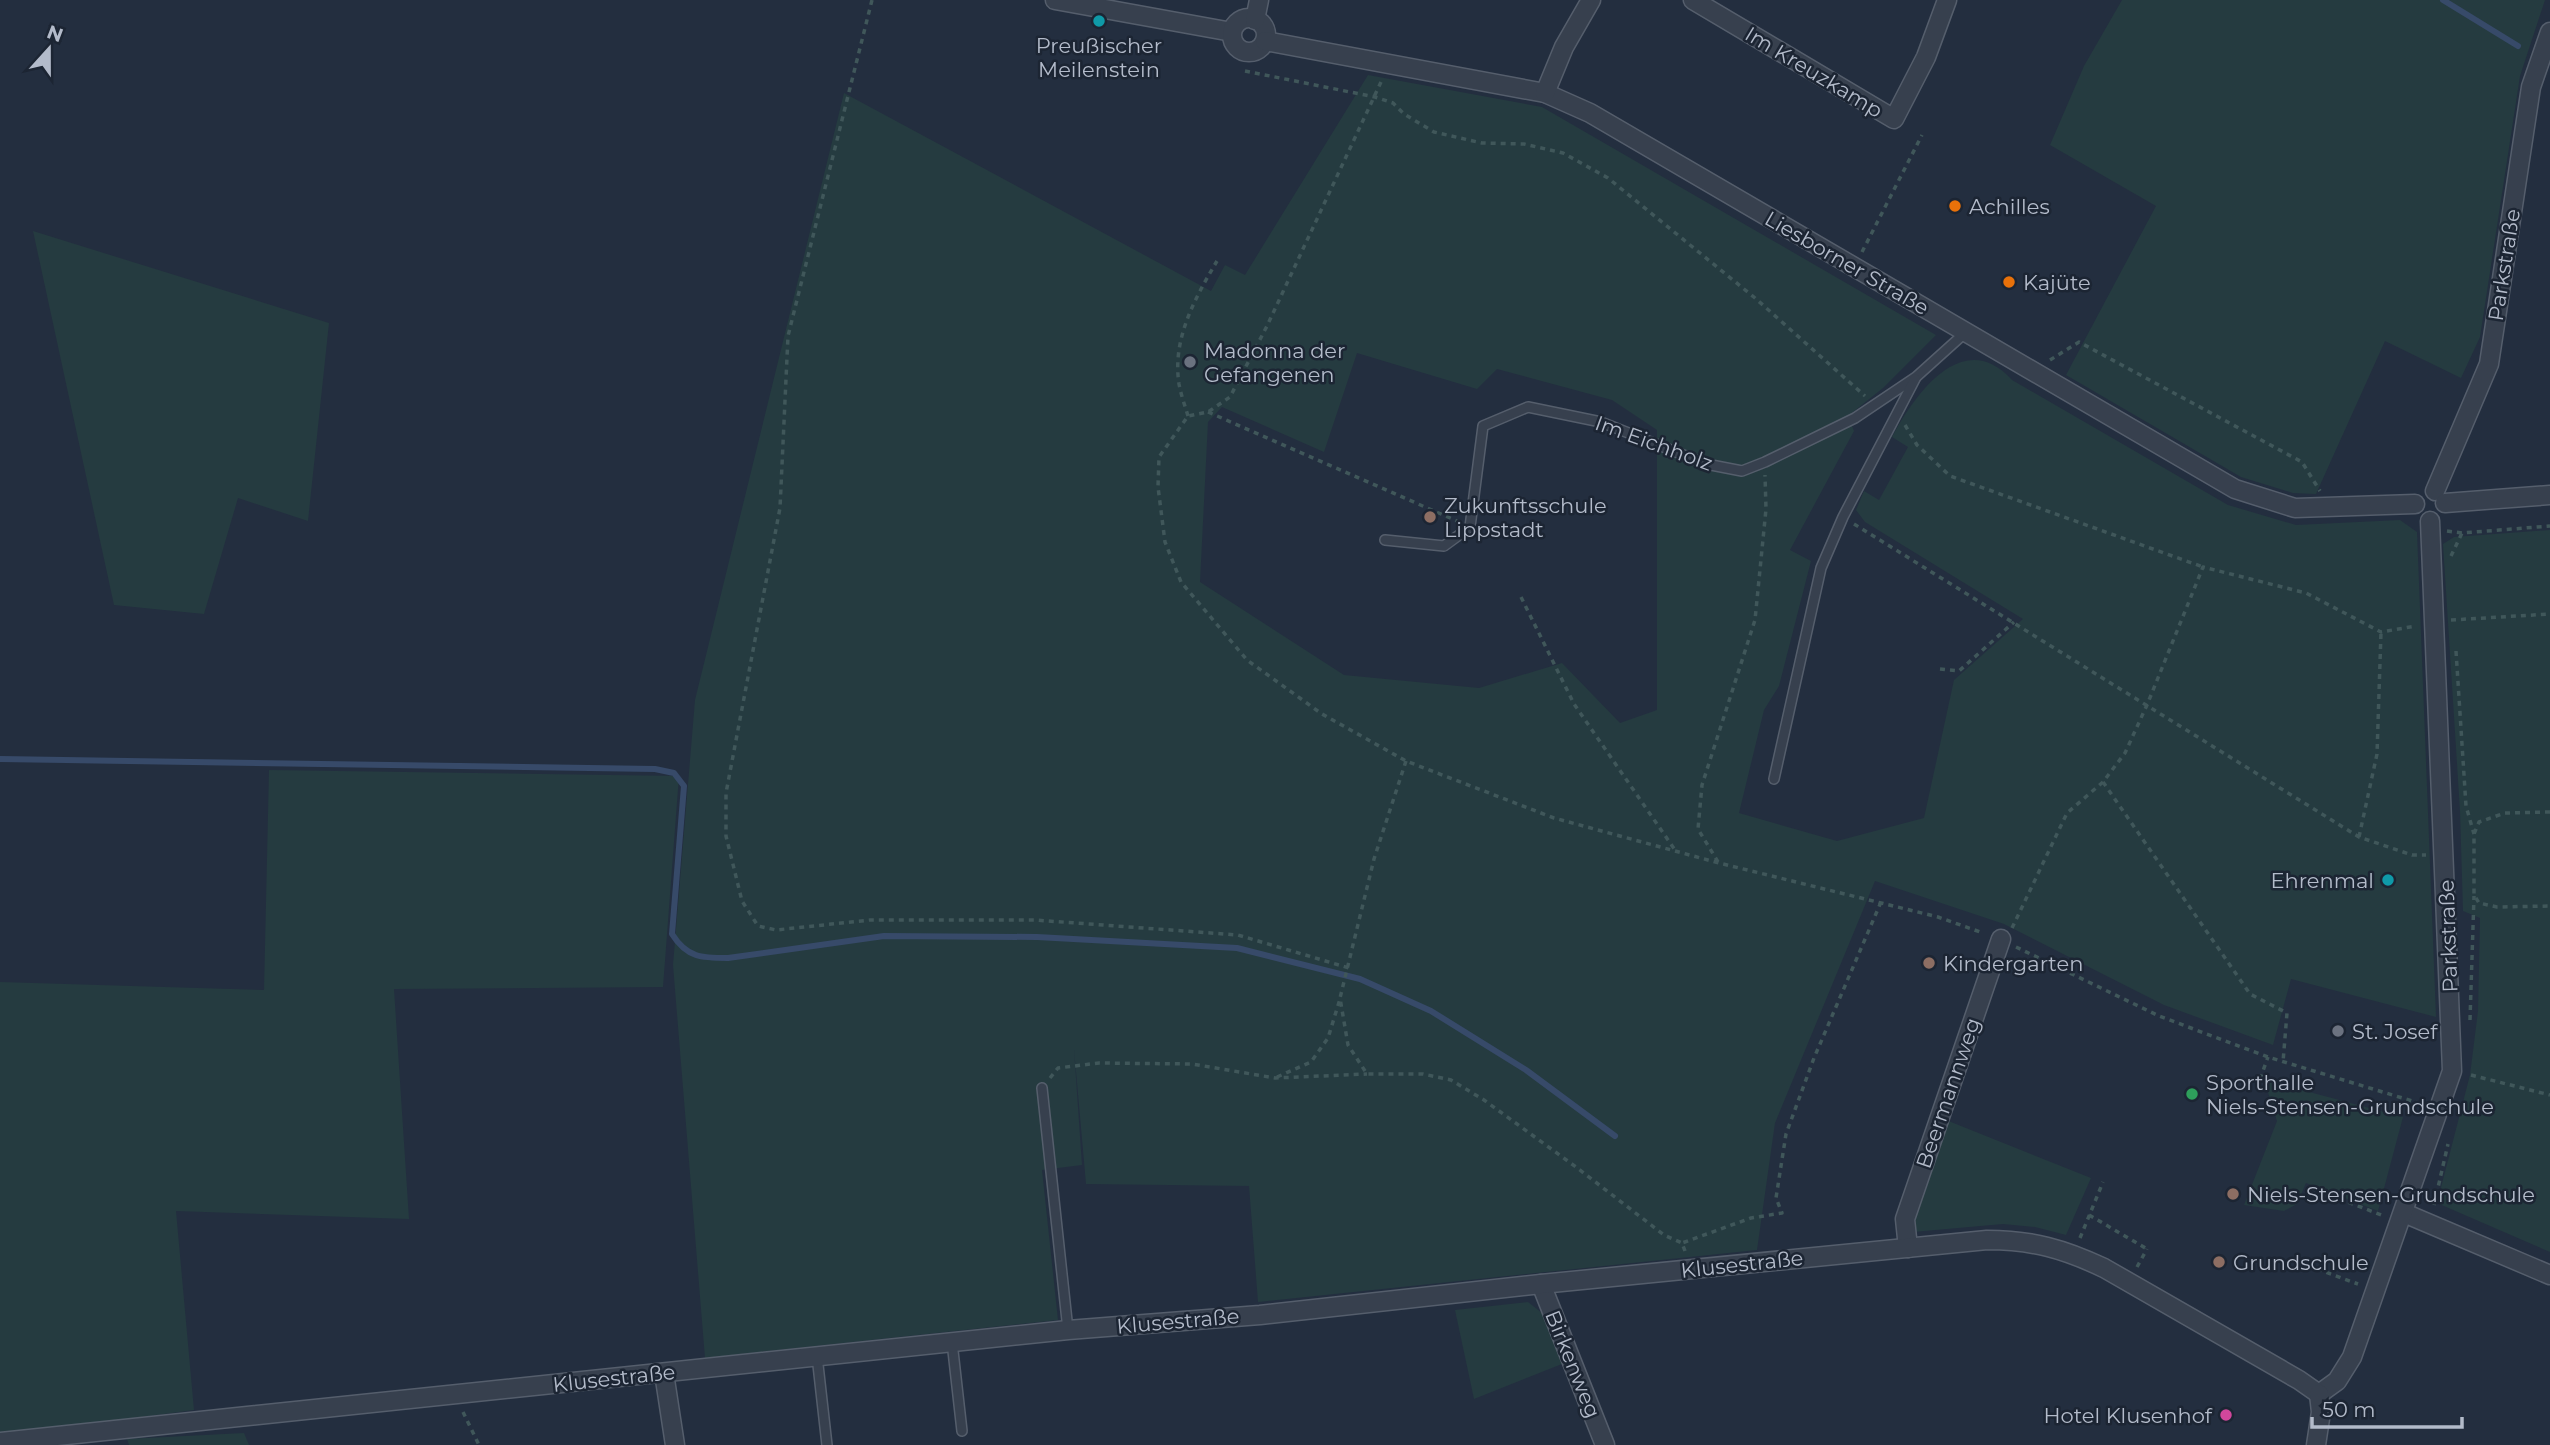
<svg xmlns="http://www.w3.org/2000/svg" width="2550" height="1445" viewBox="0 0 2550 1445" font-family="Montserrat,sans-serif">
  <rect width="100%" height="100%" fill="#232e3f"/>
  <g fill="#253b40" fill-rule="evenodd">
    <polygon points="2122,0 2545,0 2520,76 2480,337 2461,378 2385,341 2316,494 2293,493 2241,477 2066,375 2156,206 2050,145 2084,66"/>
    <path d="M1368,75l174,32 394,228 -53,53 -35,28 6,15 -64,119 21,11 -32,125 -15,24 -25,103 98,28 87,-23 30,-138 69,-61 -158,-97 -9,-12 8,-19 15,9 29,-53 -16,-10c23,-43 71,-111 120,-57l216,125 68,20 104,-5 17,12 19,485 -145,-38 -18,66 -109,-40 -160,-81 -129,-43 -100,242 -18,127 -499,52 -9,-116 -163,-2 -12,-135 8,116 -40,5 16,150 -353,38 -32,-393 22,-265 149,-607 367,198 14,-26 20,10zM1357,353l120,36 20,-20 115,31 45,30v280l-37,13 -58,-60 -83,25 -135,-13 -144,-93 8,-160 14,-15 102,45z"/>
    <polygon points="33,231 329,323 308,521 238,498 204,614 114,605"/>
    <polygon points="2550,530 2550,1252 2437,1203 2470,1075 2478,1011 2480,918 2463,911 2460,811 2443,544 2454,537"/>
    <polygon points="269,770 679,776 663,987 394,989 409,1219 176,1211 194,1410 0,1436 0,982 264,990"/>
    <polygon points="2264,1080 2403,1117 2378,1211 2306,1183 2297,1204 2284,1211 2244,1205 2277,1121"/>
    <polygon points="1946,1120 2091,1178 2066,1235 2035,1227 2003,1224 1913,1232 1914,1213"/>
    <polygon points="1528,1302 1542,1313 1562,1364 1474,1399 1455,1310"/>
    <polygon points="244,1433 249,1445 129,1445 127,1439"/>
  </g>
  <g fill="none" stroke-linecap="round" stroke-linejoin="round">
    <g stroke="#374a69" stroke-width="6">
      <polyline points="2443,0 2518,46"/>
      <path d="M0,759l655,10 19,4 10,13 -12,148c15,24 30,24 56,24l156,-22 153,1 200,11 123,31 71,32 95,59 89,66"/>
    </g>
    <g stroke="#555e6c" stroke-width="12">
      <g id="lane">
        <polyline points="1385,540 1444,546 1470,527 1483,426 1528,407 1601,422 1706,464 1742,471 1765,462 1855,418 1916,377 1966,332"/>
        <polyline points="1774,779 1821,568 1843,517 1915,379"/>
        <polyline points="1042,1088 1068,1330"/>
        <polyline points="952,1342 962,1431"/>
        <polyline points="817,1356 827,1445"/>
      </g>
    </g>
    <g stroke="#555e6c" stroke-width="21">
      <g id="street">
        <polyline points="1055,0 1232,32"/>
        <polyline points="1693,0 1894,119 1926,57 1947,0"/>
        <circle cx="1249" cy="35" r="17"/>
        <polyline points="1255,20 1259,0"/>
        <polyline points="1265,41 1545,93 1590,113 2235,489 2295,508 2415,504"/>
        <polyline points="1545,93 1564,47 1591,0"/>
        <polyline points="2435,491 2489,364 2531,87 2550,32"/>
        <polyline points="2445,503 2550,495"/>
        <polyline points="2404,1213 2550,1275"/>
        <polyline points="1908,1248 1905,1219 2001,939"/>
        <polyline points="1541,1284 1605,1445"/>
        <polyline points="664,1373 675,1445"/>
        <polyline points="2319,1394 2337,1381 2352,1357 2452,1071 2430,521"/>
        <path d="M0,1442l1068,-112 192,-15 281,-31 446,-44c45,0 77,9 117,28l195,112 20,14"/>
        <polyline points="2316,1445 2321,1412 2319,1394"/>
      </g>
    </g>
    <g stroke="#40575a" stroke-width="3.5" stroke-dasharray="5 5" stroke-linecap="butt">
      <polyline points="872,0 788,336 780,508 726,793 726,836 742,901 758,926 776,930 870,920 1035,920 1238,935 1349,968"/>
      <polyline points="1245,71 1375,97 1393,103 1404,114 1434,132 1482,143 1524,144 1563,153 1608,178 1755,298 1865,396"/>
      <polyline points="1381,82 1267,326 1230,397 1208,412 1188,416 1159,457 1158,487 1165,542 1181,582 1247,660 1322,714 1406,761 1554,818 1719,863 1938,917 1983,933"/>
      <polyline points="1862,252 1922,135"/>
      <polyline points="2050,360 2079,342 2302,462 2320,491"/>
      <polyline points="1208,412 1457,521"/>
      <path d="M1188,416c-3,-10 -7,-21 -9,-32 -7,-45 16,-86 38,-123"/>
      <polyline points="1905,425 1917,445 1950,476 2203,567"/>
      <polyline points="1854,524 2359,837 2412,855 2426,855"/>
      <polyline points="2447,531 2462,533 2550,526"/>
      <polyline points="2451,556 2462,533"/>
      <polyline points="1521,597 1574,704 1675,850"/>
      <polyline points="2451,620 2550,614"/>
      <polyline points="2456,651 2466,806 2474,834"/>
      <polyline points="1940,669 1959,671 2014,622"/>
      <polyline points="1406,761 1374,859 1340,998 1348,1045 1367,1074 1423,1074 1451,1080 1484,1100 1576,1167 1664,1235 1682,1243"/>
      <polyline points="2103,782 2250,994 2287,1013 2283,1062"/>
      <polyline points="2550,812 2505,813 2479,822 2474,834 2474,895 2479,903 2497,907 2550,906"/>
      <polyline points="2359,837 2377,754 2381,632"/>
      <polyline points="1718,862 1698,829 1702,785 1755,620 1766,509 1765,475"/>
      <polyline points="2012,928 2067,813 2103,782 2125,753 2147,705 2203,567 2306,593 2381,632 2416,626"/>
      <polyline points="2016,947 2159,1016 2268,1057 2422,1104"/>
      <polyline points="2470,1020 2474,896"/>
      <polyline points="2471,1075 2550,1095"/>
      <polyline points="1277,1077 1311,1062 1328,1038 1340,999"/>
      <polyline points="1050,1078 1058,1068 1099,1063 1192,1064 1275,1078 1367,1074"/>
      <polyline points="2260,1079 2268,1057"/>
      <polyline points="2311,1188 2384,1216"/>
      <polyline points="2434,1205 2448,1144"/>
      <polyline points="2089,1215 2147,1249"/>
      <polyline points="2080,1238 2103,1182"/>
      <polyline points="1685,1251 1682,1243 1751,1218 1782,1213 1776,1198 1786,1134 1814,1058 1881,902"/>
      <polyline points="2137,1267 2147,1249"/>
      <polyline points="2317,1269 2358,1284"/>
      <polyline points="463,1412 479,1445"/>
    </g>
    <use href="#lane" stroke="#37404e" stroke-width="9"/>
    <use href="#street" stroke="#37404e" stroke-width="18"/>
  </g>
  <g fill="#0f9aa8" stroke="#1c2533" stroke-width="2.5">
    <circle cx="1099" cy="21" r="7"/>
    <circle cx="2388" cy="880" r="7"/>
  </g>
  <g fill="#e8710a" stroke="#1c2533" stroke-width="2.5">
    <circle cx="1955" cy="206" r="7"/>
    <circle cx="2009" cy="282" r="7"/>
  </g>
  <g fill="#6b7280" stroke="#1c2533" stroke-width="2.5">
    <circle cx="1190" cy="362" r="7"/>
    <circle cx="2338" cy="1031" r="7"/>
  </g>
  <g fill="#8d6e63" stroke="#1c2533" stroke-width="2.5">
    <circle cx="1430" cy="517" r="7"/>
    <circle cx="1929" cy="963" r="7"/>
    <circle cx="2233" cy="1194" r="7"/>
    <circle cx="2219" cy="1262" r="7"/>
  </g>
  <circle fill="#2e9e5b" stroke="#1c2533" stroke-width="2.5" cx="2192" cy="1094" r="7"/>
  <circle fill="#d1479c" stroke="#1c2533" stroke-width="2.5" cx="2226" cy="1415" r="7"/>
  <g text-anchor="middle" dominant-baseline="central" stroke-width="5" stroke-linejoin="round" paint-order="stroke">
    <g font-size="21" fill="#b3bbca" stroke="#1c2533" text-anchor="start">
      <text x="1099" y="45" text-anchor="middle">Preußischer<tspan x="1099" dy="24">Meilenstein</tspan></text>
      <text x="1969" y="206">Achilles</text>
      <text x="2023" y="282">Kajüte</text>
      <text x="1204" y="350">Madonna der<tspan x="1204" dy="24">Gefangenen</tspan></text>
      <text x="1444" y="505">Zukunftsschule<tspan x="1444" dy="24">Lippstadt</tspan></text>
      <text x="2374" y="880" text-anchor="end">Ehrenmal</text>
      <text x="1943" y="963">Kindergarten</text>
      <text x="2352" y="1031">St. Josef</text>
      <text x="2206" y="1082">Sporthalle<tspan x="2206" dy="24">Niels-Stensen-Grundschule</tspan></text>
      <text x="2247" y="1194">Niels-Stensen-Grundschule</text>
      <text x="2233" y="1262">Grundschule</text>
      <text x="2212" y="1415" text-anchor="end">Hotel Klusenhof</text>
    </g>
    <g font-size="21" fill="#b3bbca" stroke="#1c2533">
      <text transform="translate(1814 72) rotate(31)">Im Kreuzkamp</text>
      <text transform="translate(1847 263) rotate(30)">Liesborner Straße</text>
      <text transform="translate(2504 265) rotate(-81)">Parkstraße</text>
      <text transform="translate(1654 443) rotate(20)">Im Eichholz</text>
      <text transform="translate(2448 936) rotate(-92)">Parkstraße</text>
      <text transform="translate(1948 1093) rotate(-71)">Beermannweg</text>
      <text transform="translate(1742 1264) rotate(-6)">Klusestraße</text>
      <text transform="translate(1178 1321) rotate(-5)">Klusestraße</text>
      <text transform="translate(1573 1364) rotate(68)">Birkenweg</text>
      <text transform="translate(614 1378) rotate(-6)">Klusestraße</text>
    </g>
  </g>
  <g transform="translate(49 49) rotate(21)" stroke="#1c2533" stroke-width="5" paint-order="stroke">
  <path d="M0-5L12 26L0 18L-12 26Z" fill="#b3bbca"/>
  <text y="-10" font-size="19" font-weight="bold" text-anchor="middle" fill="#b3bbca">N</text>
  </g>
  <path d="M2312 1417v10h150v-10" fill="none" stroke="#b3bbca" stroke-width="3.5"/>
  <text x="2322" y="1417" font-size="21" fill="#b3bbca" stroke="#1c2533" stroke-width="5" paint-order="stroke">50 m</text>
</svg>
